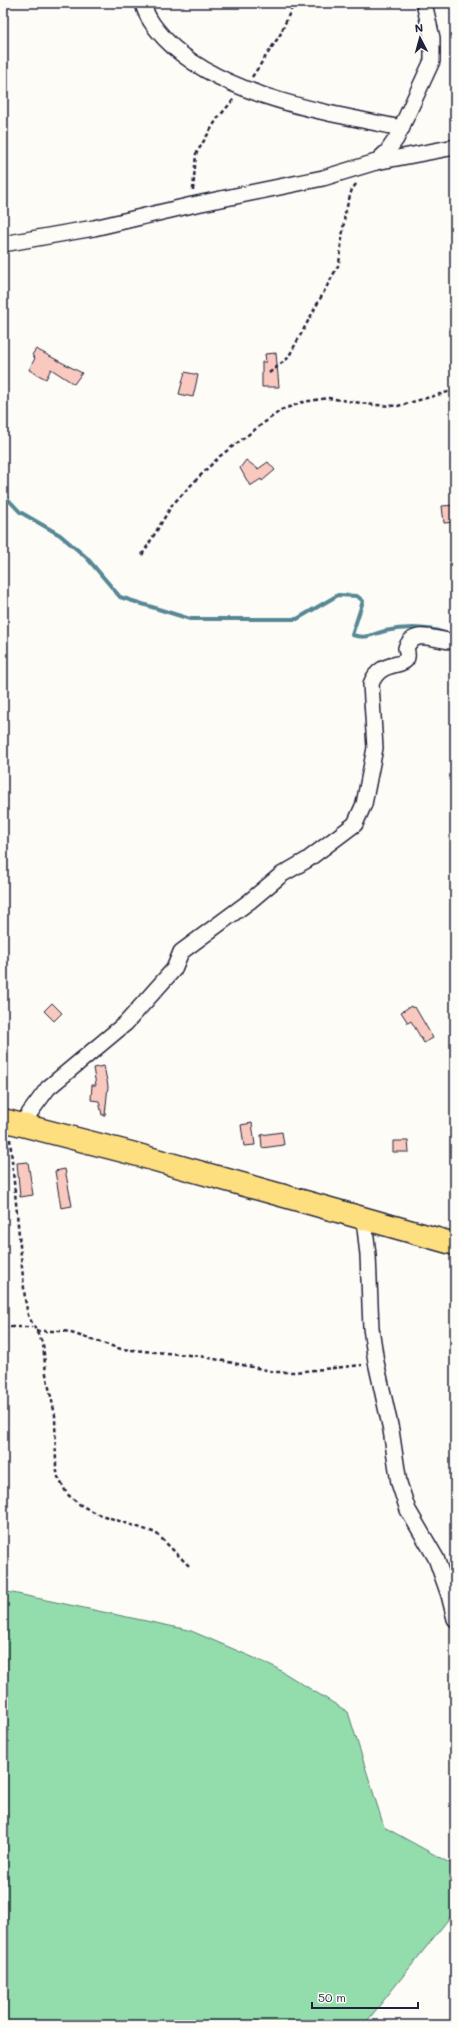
<svg xmlns="http://www.w3.org/2000/svg" width="458" height="2028" viewBox="0 0 458 2028" font-family="Mali,sans-serif">
  <rect width="100%" height="100%" fill="#fdfcf7"/>
  <filter id="ink" filterUnits="userSpaceOnUse"><feTurbulence type="fractalNoise" baseFrequency=".025" numOctaves="2"/><feDisplacementMap in="SourceGraphic" scale="8" xChannelSelector="R" yChannelSelector="G"/><feConvolveMatrix kernelMatrix="1 2 1 2 8 2 1 2 1" color-interpolation-filters="sRGB"/></filter>
  <g filter="url(#ink)">
    <polygon fill="#93dcac" stroke="#5a7f74" points="3,1591 189,1630 273,1666 348,1712 384,1827 455,1866 455,1911 364,2025 3,2025"/>
    <g fill="none" stroke-linecap="round" stroke-linejoin="round">
      <path stroke="#568794" stroke-width="4" d="M3,494l17,18 40,23 27,23 33,39 70,22h107l41,-24 19,1 6,5 -11,34c16,4 18,0 33,-4 18,-4 48,-5 64,4"/>
    </g>
    <g fill="#f9c9bf" stroke="#22223b">
      <polygon points="36,349 82,373 74,384 51,369 46,379 29,370 35,358 32,355"/>
      <polygon points="276,353 279,387 262,387 262,362 266,362 265,354"/>
      <polygon points="185,372 198,375 193,397 179,394"/>
      <polygon points="246,460 258,469 268,462 275,470 262,481 261,479 250,486 240,468"/>
      <polygon points="455,505 455,522 444,523 442,506"/>
      <polygon points="52,1003 62,1013 54,1021 44,1011"/>
      <polygon points="411,1006 412,1008 415,1007 433,1038 424,1043 411,1021 408,1023 401,1012"/>
      <polygon points="104,1066 108,1086 105,1115 102,1115 99,1101 91,1100 92,1085 96,1085 93,1068"/>
      <polygon points="252,1123 255,1145 244,1146 241,1125"/>
      <polygon points="282,1132 284,1145 262,1148 261,1135"/>
      <polygon points="393,1141 408,1141 409,1152 393,1152"/>
      <polygon points="28,1162 33,1195 20,1197 17,1163"/>
      <polygon points="65,1169 72,1206 61,1208 55,1171"/>
    </g>
    <g fill="none" stroke-linecap="round" stroke-linejoin="round">
      <g stroke="#22223b" stroke-width="18">
        <g id="minor">
          <path d="M143,3c3,14 12,25 22,36 54,57 162,74 237,89"/>
          <polyline points="376,162 387,152 396,139 432,61 432,38 424,3"/>
          <polyline points="3,244 94,228 192,205 323,178 376,162 455,147"/>
          <path d="M20,1126l28,-38 78,-65 48,-54 7,-17 69,-51 31,-26 26,-15 48,-36 9,-20 11,-56 -4,-64c11,-30 43,-10 35,-36 9,-22 34,-5 49,-7"/>
          <polyline points="364,1219 368,1255 371,1328 376,1362 391,1430 399,1483 408,1510 436,1558 449,1595 455,1619"/>
        </g>
      </g>
      <g stroke="#22223b" stroke-width="25">
        <polyline id="primary" points="3,1120 131,1153 455,1244"/>
      </g>
      <g stroke="#22223b" stroke-width="2.5" stroke-dasharray="4 3" stroke-linecap="butt">
        <polyline points="252,77 280,35 294,3"/>
        <polyline points="193,190 196,154 217,119 234,99"/>
        <polyline points="269,373 288,358 339,264 345,213 352,189 357,183"/>
        <polyline points="142,555 172,505 196,480 220,456 281,410 303,402 328,398 374,405 398,406 455,390"/>
        <polyline points="10,1139 25,1299 28,1315 43,1344 46,1374 55,1415 56,1466 58,1477 67,1494 79,1504 95,1513 156,1533 190,1567"/>
        <polyline points="3,1327 32,1327"/>
        <polyline points="36,1331 65,1331 121,1349 200,1356 276,1372 295,1372 362,1365"/>
      </g>
      <use href="#minor" stroke="#fdfcf7" stroke-width="15"/>
      <use href="#primary" stroke="#fddf80" stroke-width="22"/>
    </g>
  </g>
  <rect width="458" height="2028" fill="none" stroke="#fdfcf7" stroke-width="16"/>
  <rect x="8" y="8" width="442" height="2012" fill="none" stroke="#22223b" stroke-width="1.5" filter="url(#ink)"/>
  <g transform="translate(420 38) rotate(354)" stroke="#fdfcf7" stroke-width="3" paint-order="stroke">
  <path d="M0-3L7 15L0 10L-7 15Z" fill="#22223b"/>
  <text y="-6" font-size="11" font-weight="bold" text-anchor="middle" fill="#22223b">N</text>
  </g>
  <path d="M312 2002v6h106v-6" fill="none" stroke="#22223b" stroke-width="2"/>
  <text x="318" y="2002" font-size="12" fill="#22223b" stroke="#fdfcf7" stroke-width="3" paint-order="stroke">50 m</text>
</svg>
